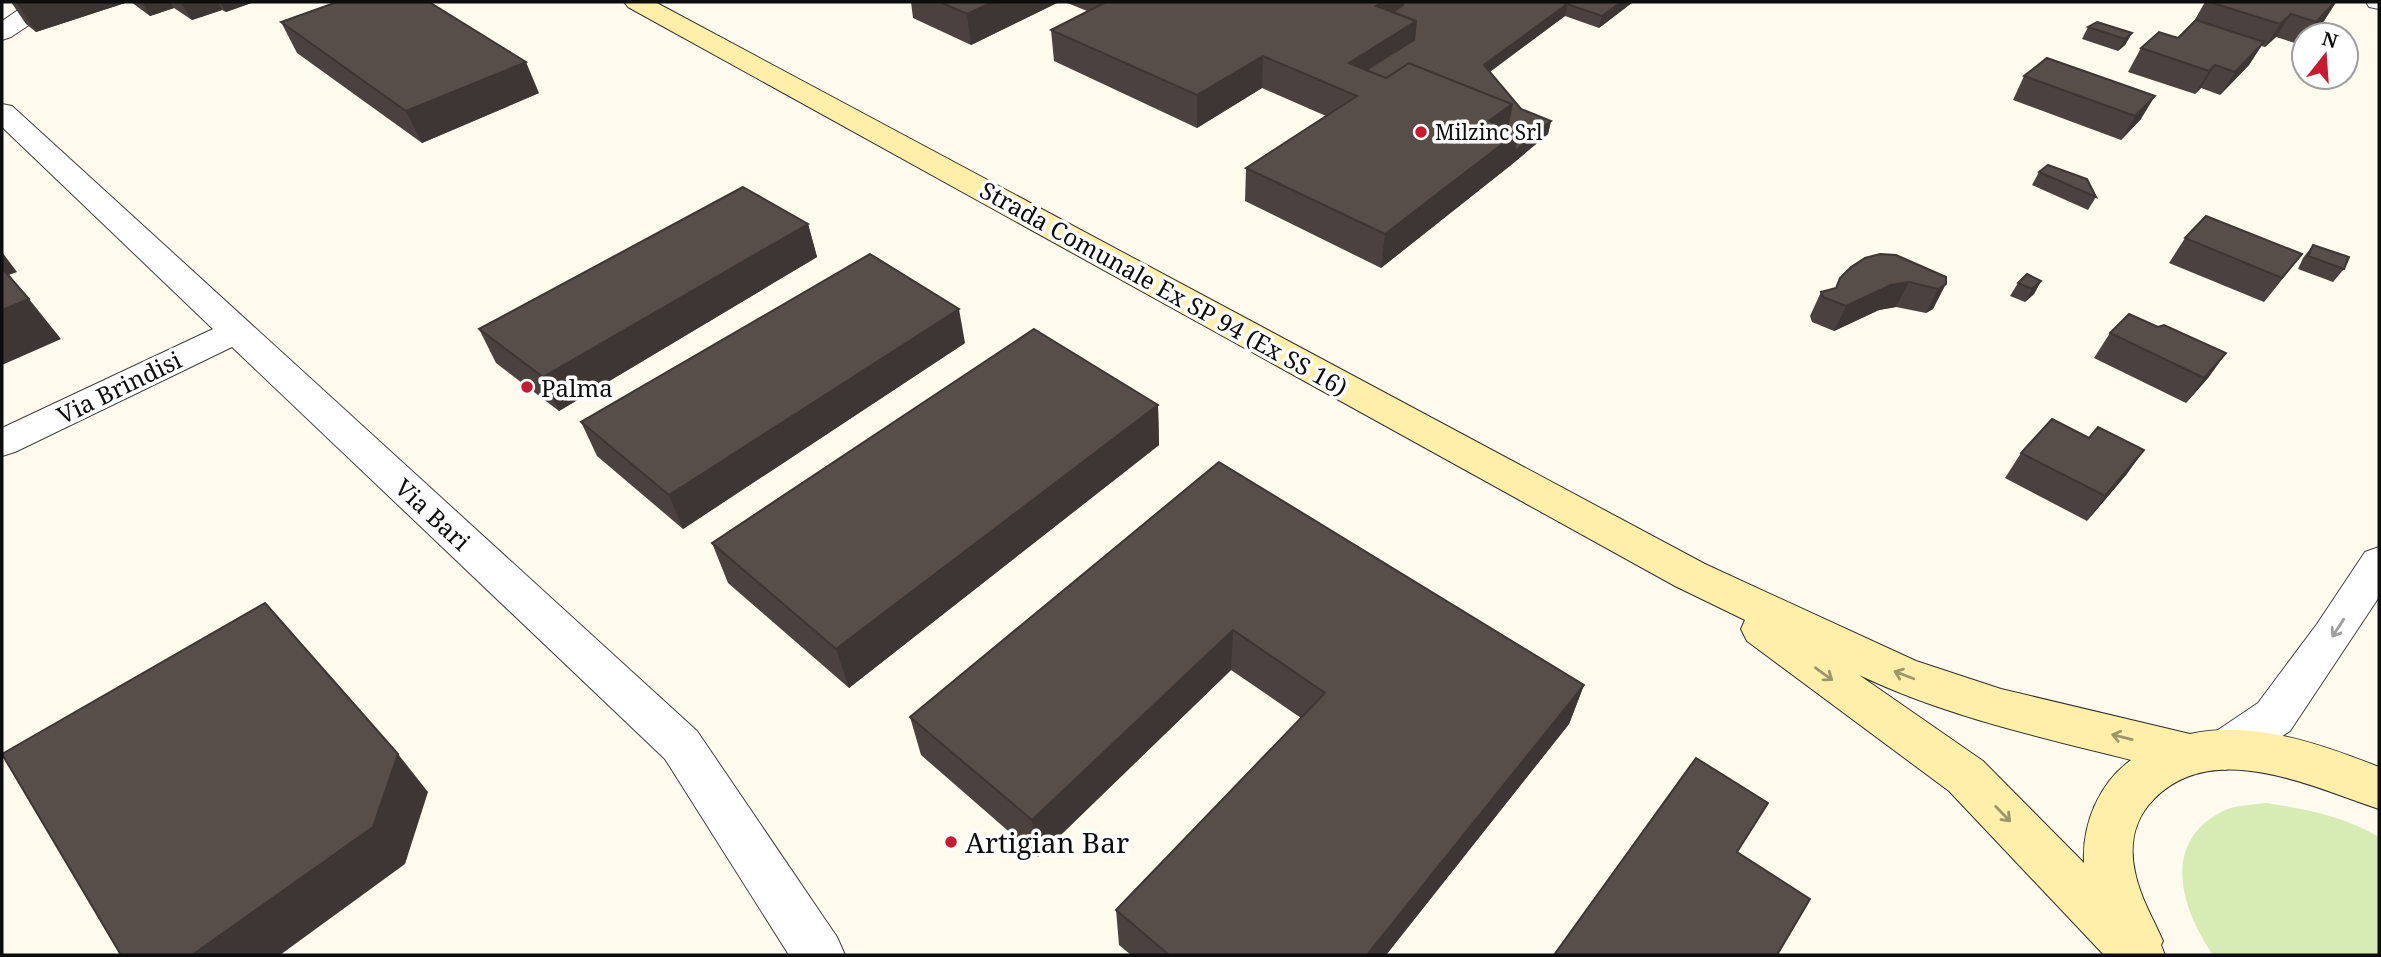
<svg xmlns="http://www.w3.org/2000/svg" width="2381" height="957" viewBox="0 0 2381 957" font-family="'Noto Serif',serif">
  <rect width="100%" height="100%" fill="#fffaee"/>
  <path fill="#d6ecb4" d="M2266,803c40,6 78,13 113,34v118h-166c-32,-47 -53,-112 10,-144 12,-6 30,-6 43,-8z"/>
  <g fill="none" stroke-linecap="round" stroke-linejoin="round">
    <g stroke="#404040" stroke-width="2">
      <g id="street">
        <polygon points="30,2 60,2 56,7 11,37 2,40 2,21"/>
        <polygon points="2366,2 2379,2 2379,9 2369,7"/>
        <polygon points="2,104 12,106 697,731 837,937 845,955 789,955 665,759 232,347 15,452 2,456 2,428 213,329 2,127"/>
        <polygon points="2379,547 2379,597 2290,731 2241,764 2225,770 2209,764 2202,750 2209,736 2258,703 2317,624 2365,552"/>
      </g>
    </g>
    <g stroke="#2f2f2f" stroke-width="2">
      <path id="secondary" d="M624,2h31l1050,562 211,97 85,28 189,45c63,-14 131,10 189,33v42c-67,-22 -165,-71 -225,-10 -20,20 -25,46 -19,73 5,25 18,46 28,69l-2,4 4,10h-61l-155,-164 -202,-150 -6,-12 4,-9 -70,-34 -1047,-579zM1859,675c86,41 181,62 272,85 -32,23 -49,64 -47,103l-101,-102z"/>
    </g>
    <use href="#street" fill="#fff" fill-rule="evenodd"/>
    <use href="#secondary" fill="#ffefa9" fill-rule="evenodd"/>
  </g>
  <g fill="#4b423f">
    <polygon points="11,2 128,2 36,32 26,24"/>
    <polygon points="131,2 254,2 226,12 222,10 192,20 174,8 150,16"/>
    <polygon points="911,2 1059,2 971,45 913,18"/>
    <polygon points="1065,2 1633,2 1599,28 1565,16 1490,72 1521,109 1551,121 1548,134 1511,165 1381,268 1245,201 1246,168 1326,116 1262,88 1197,128 1054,61 1051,30 1087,11"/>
    <polygon points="2205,2 2336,2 2324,21 2310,35 2304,35 2304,41 2301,45 2276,37 2265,47 2261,46 2249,65 2220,95 2201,88 2195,94 2128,72 2141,48 2178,38 2193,23"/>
    <polygon points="281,22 539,93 422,143 297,53"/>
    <polygon points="2088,27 2132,33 2125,45 2118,51 2082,39"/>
    <polygon points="2047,58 2141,119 2121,140 2013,100 2024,76"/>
    <polygon points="2039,172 2096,197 2088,210 2032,185"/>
    <polygon points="808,224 817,257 559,411 496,363 479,329"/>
    <polygon points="2185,238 2302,254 2264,302 2169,263"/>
    <polygon points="2313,245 2344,269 2333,282 2298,269 2303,258"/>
    <polygon points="1946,277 1933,309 1926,313 1896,307 1879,310 1834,331 1812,322 1810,316 1821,292 1835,289 1840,278"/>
    <polygon points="2041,281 2034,294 2025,302 2010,296 2018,283"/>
    <polygon points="2158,327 2226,353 2208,378 2186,403 2094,358 2110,333"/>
    <polygon points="965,343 683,529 597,456 581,422"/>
    <polygon points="1158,405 1159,445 849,688 728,583 712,543"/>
    <polygon points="2089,438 2144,450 2126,475 2087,521 2005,478 2021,453"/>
    <polygon points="1219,462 1584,685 1569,724 1386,955 1131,955 1119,945 1116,910 1301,718 1231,670 1038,857 921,755 910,717"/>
  </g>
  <g fill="#3d3633">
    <polygon points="16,2 128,2 36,32"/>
    <polygon points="142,2 170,2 174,8 150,16"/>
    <polygon points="181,2 218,2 222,10 192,20"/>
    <polygon points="220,2 254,2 226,12"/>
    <polygon points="993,2 1059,2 971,45 967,14"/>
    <polygon points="1382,2 1405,2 1402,17 1376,6"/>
    <polygon points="1621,2 1633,2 1599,28 1602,16"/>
    <polygon points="2335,2 2336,2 2324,21 2310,35 2307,35 2316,22"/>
    <polygon points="1567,4 1565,16 1482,77 1484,65"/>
    <polygon points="2291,14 2276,37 2265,47 2280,24"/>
    <polygon points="1416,21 1412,52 1358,87 1349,63"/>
    <polygon points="2132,33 2125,45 2118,51 2125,39"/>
    <polygon points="2264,42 2249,65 2220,95 2235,72"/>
    <polygon points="1263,56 1262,88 1197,128 1197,95"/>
    <polygon points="526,62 539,93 422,143 406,111"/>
    <polygon points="2215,65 2201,88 2195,94 2209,71"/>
    <polygon points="2155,96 2141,119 2121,140 2135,116"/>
    <polygon points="1512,104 1506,136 1489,121"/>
    <polygon points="1551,121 1548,134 1511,165 1514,152"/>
    <polygon points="1518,132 1511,165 1381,268 1385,234"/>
    <polygon points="808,224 817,257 559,411 543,377"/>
    <polygon points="2,252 17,272 6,276 2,271"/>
    <polygon points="2302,254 2264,302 2282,278"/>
    <polygon points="2041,281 2034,294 2025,302 2032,289"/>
    <polygon points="1909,282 1896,307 1879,310 1834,331 1846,306 1891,285"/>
    <polygon points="1946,284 1933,309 1926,313 1938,289"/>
    <polygon points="29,299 61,339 2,365 2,310"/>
    <polygon points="959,309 965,343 683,529 669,495"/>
    <polygon points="2226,353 2208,378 2186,403 2204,378"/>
    <polygon points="1158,405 1159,445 849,688 836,649"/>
    <polygon points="2144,450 2126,475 2087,521 2105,496"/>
    <polygon points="1233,630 1231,670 1038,857 1032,820"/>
    <polygon points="1584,685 1569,724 1386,955 1367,955"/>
    <polygon points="398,754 428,792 405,864 280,955 192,955"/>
  </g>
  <g fill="#574d49" stroke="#3d3633" stroke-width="2">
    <polygon points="337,2 429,2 526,62 406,111 281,22"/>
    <polygon points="940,2 993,2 967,14"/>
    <polygon points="1106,2 1382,2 1376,6 1416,21 1349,63 1386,78 1409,63 1512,104 1489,121 1518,132 1385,234 1246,168 1357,96 1263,56 1197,95 1051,30"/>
    <polygon points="1404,2 1560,2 1567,4 1571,2 1621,2 1602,16 1567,4 1484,65 1521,109 1551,121 1514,152 1518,132 1504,127 1508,124 1512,104 1409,63 1386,78 1366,70 1414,40 1416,21 1393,12 1403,5"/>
    <polygon points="2209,2 2335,2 2316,22 2291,14 2280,24"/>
    <polygon points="2196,20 2264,42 2235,72 2215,65 2209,71 2141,48 2159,32 2178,38"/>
    <polygon points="2097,22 2132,33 2125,39 2088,27"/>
    <polygon points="2047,58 2155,96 2135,116 2024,76"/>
    <polygon points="2048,165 2087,179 2096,197 2039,172"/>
    <polygon points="743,187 808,224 543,377 479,329"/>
    <polygon points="2206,216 2302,254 2282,278 2185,238"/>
    <polygon points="2313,245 2349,257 2344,269 2308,256"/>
    <polygon points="870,254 959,309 669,495 581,422"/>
    <polygon points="1880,254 1896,255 1946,277 1946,284 1938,289 1909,282 1891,285 1846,306 1823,297 1821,292 1836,288 1840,278 1851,267 1865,258"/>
    <polygon points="2,268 29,299 2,310"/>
    <polygon points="2027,274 2041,281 2032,289 2018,283"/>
    <polygon points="2129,314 2158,327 2164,325 2226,353 2204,378 2110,333"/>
    <polygon points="1034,329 1158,405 836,649 712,543"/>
    <polygon points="2052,419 2089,438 2098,427 2144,450 2105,496 2021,453"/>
    <polygon points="1219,462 1584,685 1367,955 1169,955 1116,910 1325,693 1233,630 1032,820 910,717"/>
    <polygon points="265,603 398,754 373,827 192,955 121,955 2,754"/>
    <polygon points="1696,758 1768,803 1737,852 1810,899 1777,955 1554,955"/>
  </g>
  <defs><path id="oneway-shaft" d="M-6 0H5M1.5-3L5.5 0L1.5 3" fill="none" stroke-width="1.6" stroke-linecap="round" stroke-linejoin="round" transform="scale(1.75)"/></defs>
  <use stroke="#9e9e9e" href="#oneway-shaft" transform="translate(2338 628) rotate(123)"/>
  <g stroke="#9e956b">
    <use href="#oneway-shaft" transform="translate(1824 674) rotate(36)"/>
    <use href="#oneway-shaft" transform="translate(1904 675) rotate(-159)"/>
    <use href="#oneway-shaft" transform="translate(2122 737) rotate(-166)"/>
    <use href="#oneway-shaft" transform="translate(2003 814) rotate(46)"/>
  </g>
  <g fill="#c81b31" stroke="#fff" stroke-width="2.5">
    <circle cx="1421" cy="132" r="7"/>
    <circle cx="527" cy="387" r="7"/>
    <circle cx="951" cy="842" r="7"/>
  </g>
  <g text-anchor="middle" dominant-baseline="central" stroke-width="7" stroke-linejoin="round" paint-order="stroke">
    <g font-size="21" fill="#0d0d0d" stroke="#fff" text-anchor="start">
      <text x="1435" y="132">Milzinc Srl</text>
    </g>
    <g font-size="24" fill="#0d0d0d" stroke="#fff">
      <text transform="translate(1164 288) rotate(29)">Strada Comunale Ex SP 94 (Ex SS 16)</text>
      <text transform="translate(119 387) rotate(-26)">Via Brindisi</text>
      <text transform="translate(433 514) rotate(43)">Via Bari</text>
    </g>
    <g font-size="24" fill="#0d0d0d" stroke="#fff" text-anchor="start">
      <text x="541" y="387">Palma</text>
    </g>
    <g font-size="28" fill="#0d0d0d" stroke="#fff" text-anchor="start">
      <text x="965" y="842">Artigian Bar</text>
    </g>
  </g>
  <rect width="2381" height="957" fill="none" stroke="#0d0d0d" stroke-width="7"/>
  <g transform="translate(2325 56) rotate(17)"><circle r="33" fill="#ffffff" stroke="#9e9e9e" stroke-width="2"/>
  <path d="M0-5L12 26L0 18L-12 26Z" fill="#c81b31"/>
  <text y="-10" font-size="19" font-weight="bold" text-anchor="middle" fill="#0d0d0d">N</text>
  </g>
</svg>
